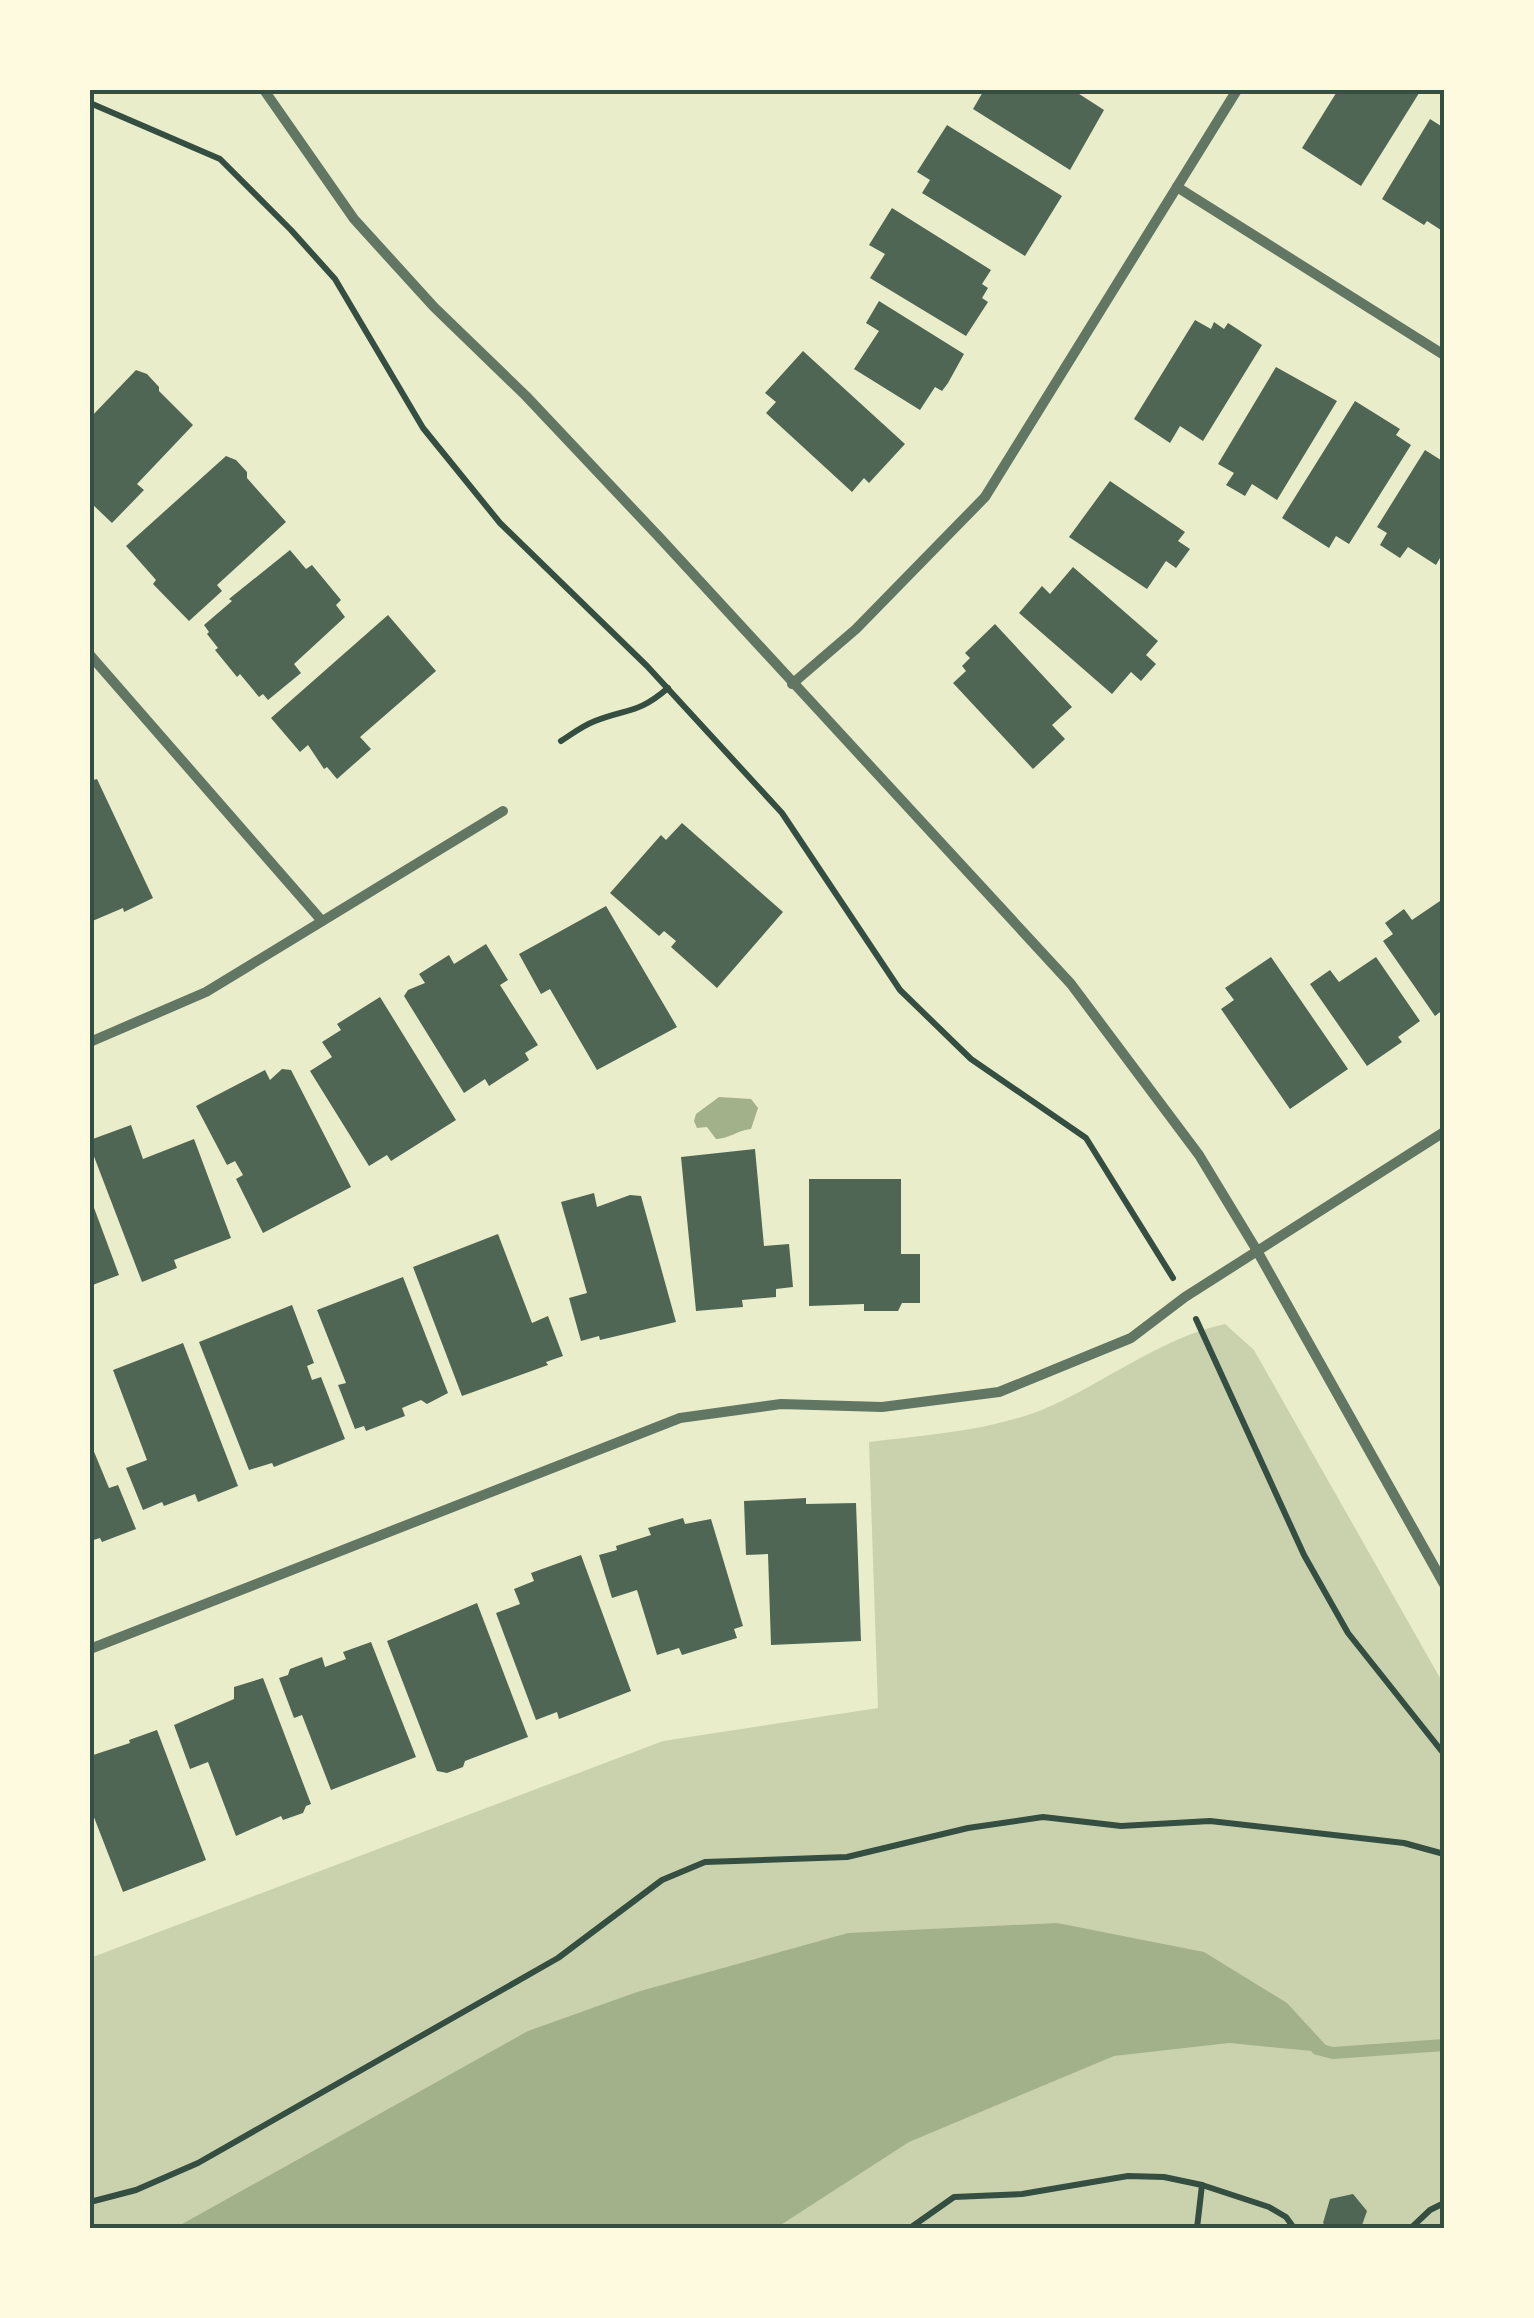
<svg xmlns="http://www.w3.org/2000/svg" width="1534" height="2318" viewBox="0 0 1534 2318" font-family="'IBM Plex Sans',sans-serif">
  <rect width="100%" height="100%" fill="#e9edc9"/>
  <path fill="#cad2ad" d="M1225,1324l29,26 190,335v543h-1354v-270l573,-217 215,-33 -9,-266c58,-7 121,-11 175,-33 61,-26 116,-71 181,-85z"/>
  <g fill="#a3b18a">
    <path d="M719,1097l32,2 7,9 -7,21c-13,1 -22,10 -35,10l-9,-12 -10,1 -3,-7 2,-7z"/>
    <polygon points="1057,1923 1204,1952 1287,2003 1333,2053 1229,2043 1114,2056 909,2142 776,2228 175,2228 528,2031 637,1992 848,1933"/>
  </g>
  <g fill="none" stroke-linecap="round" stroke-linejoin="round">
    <polyline stroke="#a3b18a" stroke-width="12" points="1317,2049 1333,2053 1444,2045"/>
  </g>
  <g fill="#4f6655">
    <polygon points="984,90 1073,90 1104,110 1070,170 973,109"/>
    <polygon points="1338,90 1421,90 1361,186 1302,148"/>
    <polygon points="1430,119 1441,126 1444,120 1444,232 1427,221 1424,225 1382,199"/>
    <polygon points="947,125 1062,196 1025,256 922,193 930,180 917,172"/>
    <polygon points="892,208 991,270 982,284 988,288 982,298 988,302 966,336 870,278 885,254 869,245"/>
    <polygon points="879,301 964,354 948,383 942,391 935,387 920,410 854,369 879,331 866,323"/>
    <polygon points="1195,320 1211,329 1214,322 1224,329 1228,323 1262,345 1203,441 1180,426 1170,443 1134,419"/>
    <polygon points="803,351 905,444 869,483 864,478 852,492 766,413 776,402 765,393"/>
    <polygon points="1276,367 1337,401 1277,500 1252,484 1245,496 1226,485 1234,473 1218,464"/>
    <polygon points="136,370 147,374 159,387 159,391 193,425 137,484 144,490 112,523 90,502 90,418"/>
    <polygon points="1355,401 1400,429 1396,435 1411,445 1349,544 1336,536 1329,548 1282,518"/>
    <polygon points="1425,450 1444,462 1444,551 1436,565 1408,547 1400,558 1380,545 1387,533 1377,527"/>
    <polygon points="226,456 236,460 247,472 247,478 286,522 217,585 222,591 189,621 153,584 156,580 126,546"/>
    <polygon points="1110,481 1185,532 1178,541 1190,549 1176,568 1166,561 1147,589 1069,537"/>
    <polygon points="290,550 306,569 312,565 341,600 336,605 345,617 294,664 301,673 268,700 263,694 259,697 240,674 237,677 215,650 218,648 207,634 209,632 204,625 232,601 229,599"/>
    <polygon points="1073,567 1158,641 1146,655 1156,664 1141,681 1131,672 1112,694 1019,613 1042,586 1050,594"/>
    <polygon points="388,615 436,671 360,737 371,749 337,779 327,767 324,769 308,745 300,752 271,718"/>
    <polygon points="995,624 1072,707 1052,725 1065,739 1033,769 953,683 966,671 962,666 970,658 965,653"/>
    <polygon points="97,779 153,898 124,912 123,908 90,922 90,781"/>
    <polygon points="682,823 783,912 717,988 671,947 676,941 664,931 659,936 610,893 661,835 666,840"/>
    <polygon points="1440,901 1444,907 1444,1009 1435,1016 1383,941 1393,934 1385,923 1404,909 1412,920"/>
    <polygon points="606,906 677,1027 597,1070 550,989 541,994 519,954"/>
    <polygon points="486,944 508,980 500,985 538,1045 525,1053 529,1060 489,1086 485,1079 464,1093 404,996 408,990 425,983 419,974 449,955 454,964"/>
    <polygon points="1271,957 1348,1069 1290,1109 1221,1009 1234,1000 1225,988"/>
    <polygon points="1376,957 1420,1021 1398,1037 1402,1042 1367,1066 1310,984 1330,970 1339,982"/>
    <polygon points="380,997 456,1120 391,1161 387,1155 369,1166 310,1071 332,1057 322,1042 341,1030 337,1024"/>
    <polygon points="282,1069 291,1070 351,1187 263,1233 236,1179 243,1175 235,1161 227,1165 196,1106 265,1070 270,1080"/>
    <polygon points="131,1125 143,1159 194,1139 231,1238 174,1260 177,1268 142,1282 90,1146 90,1140"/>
    <polygon points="755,1149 764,1246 789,1244 793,1287 776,1289 776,1297 742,1300 743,1307 696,1311 681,1157"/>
    <polygon points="809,1179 901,1179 901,1254 920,1254 920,1303 902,1303 898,1311 864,1311 864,1304 809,1306"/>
    <polygon points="594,1193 597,1207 630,1195 641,1196 676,1322 600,1340 599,1336 581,1341 569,1298 587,1293 561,1202"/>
    <polygon points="90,1197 119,1275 90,1286"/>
    <polygon points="498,1234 532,1323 548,1316 563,1356 546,1362 548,1365 462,1396 413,1267"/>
    <polygon points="403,1277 448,1393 427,1404 421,1400 402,1408 405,1416 366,1431 364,1426 355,1429 338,1385 346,1383 317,1310"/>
    <polygon points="292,1305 314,1363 307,1366 312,1380 321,1377 345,1439 274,1467 272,1463 249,1470 199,1342"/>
    <polygon points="183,1343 238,1486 198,1502 195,1494 164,1506 162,1502 143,1510 126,1468 147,1460 113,1370"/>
    <polygon points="90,1442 109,1488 118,1485 136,1529 102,1542 100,1538 90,1541"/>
    <polygon points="806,1498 806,1504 856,1503 861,1641 771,1645 768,1554 746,1555 744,1501"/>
    <polygon points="683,1518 685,1524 711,1519 743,1626 734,1629 737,1638 682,1655 679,1648 657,1655 637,1590 612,1598 599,1555 617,1550 616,1546 651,1535 648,1528"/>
    <polygon points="581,1555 631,1691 559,1719 557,1712 536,1720 496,1613 520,1604 514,1589 534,1581 531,1573"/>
    <polygon points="477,1603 528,1737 465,1761 463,1767 447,1773 437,1771 387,1641"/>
    <polygon points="371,1642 416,1757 331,1790 302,1715 294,1718 279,1678 288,1675 290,1669 322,1657 325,1667 346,1659 343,1652"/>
    <polygon points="263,1678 311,1804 306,1806 303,1813 283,1820 281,1816 236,1836 208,1762 190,1769 174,1725 234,1699 234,1687"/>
    <polygon points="157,1730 206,1860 123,1892 90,1807 90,1756 130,1743 129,1740"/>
    <polygon points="1353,2194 1367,2211 1361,2228 1328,2228 1323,2223 1330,2199"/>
  </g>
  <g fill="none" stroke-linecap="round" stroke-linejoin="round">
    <g stroke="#344e41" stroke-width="6">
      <polyline points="90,103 220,159 291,230 335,279 423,428 500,523 647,666 782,813 900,990 971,1059 1086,1138 1173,1278"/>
      <path d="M561,741c11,-7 21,-15 34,-20 33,-13 43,-7 73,-33"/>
      <polyline points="1196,1319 1304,1555 1348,1633 1444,1754"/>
      <polyline points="90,2202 136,2190 198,2163 558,1958 662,1880 705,1862 847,1857 968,1828 1043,1817 1121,1826 1210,1821 1404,1843 1444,1854"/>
      <polyline points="910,2228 954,2197 1022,2194 1128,2176 1164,2177 1202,2185 1269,2207 1286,2217 1294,2228"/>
      <polyline points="1197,2228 1202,2185"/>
      <polyline points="1411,2228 1430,2210 1444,2203"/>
    </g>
    <g stroke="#617663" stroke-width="10">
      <polyline points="264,90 354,219 434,307 526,396 660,538 1071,984 1199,1155 1256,1249 1444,1584"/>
      <polyline points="1177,187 1444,355"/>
      <polyline points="90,655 322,921"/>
      <polyline points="792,684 856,629 985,497 1237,90"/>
      <polyline points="90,1042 206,992 503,811"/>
      <polyline points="90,1649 680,1418 781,1404 882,1407 999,1392 1131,1338 1185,1297 1444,1132"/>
    </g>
  </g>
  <rect width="1534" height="2318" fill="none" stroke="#fefae0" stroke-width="185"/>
  <rect x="92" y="92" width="1350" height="2134" fill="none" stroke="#344e41" stroke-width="4"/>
</svg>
